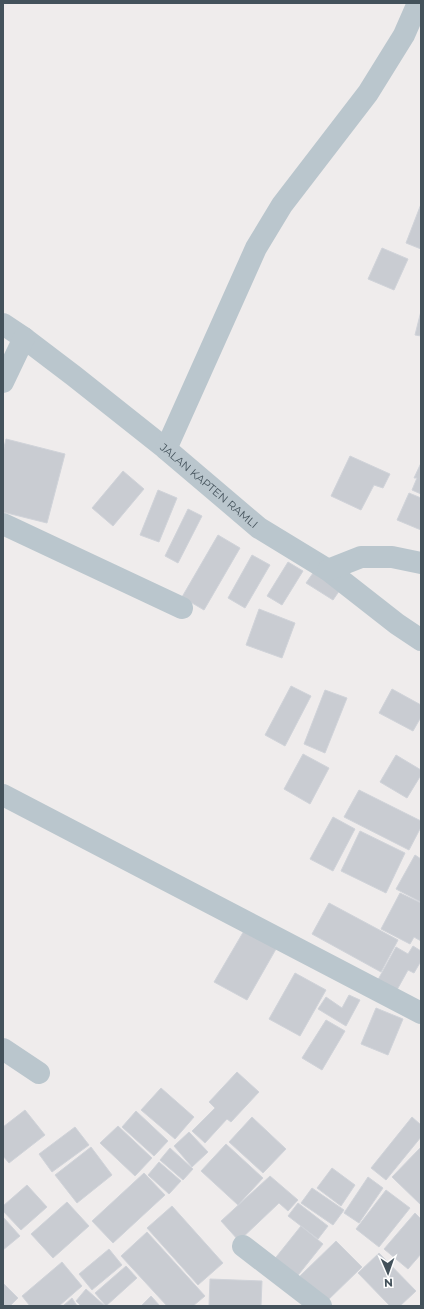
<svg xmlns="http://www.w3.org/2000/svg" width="424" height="1309" viewBox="0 0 424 1309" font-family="Montserrat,sans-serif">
  <rect width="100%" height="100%" fill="#efecec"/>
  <g fill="#c9ccd2" stroke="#d0d3d9">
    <polygon points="421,204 421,249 406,243"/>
    <polygon points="382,248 408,259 394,290 368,279"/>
    <polygon points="421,311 421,336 415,335"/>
    <polygon points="6,439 65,454 47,523 3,512 3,452"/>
    <polygon points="350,456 390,474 383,488 374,485 361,510 331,496"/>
    <polygon points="421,463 421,494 412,490 417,478 414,478"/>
    <polygon points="123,471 144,489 113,526 92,508"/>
    <polygon points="158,490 177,498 159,542 140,535"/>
    <polygon points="409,493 421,498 421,530 397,520"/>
    <polygon points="188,509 202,516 178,563 165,556"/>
    <polygon points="218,535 240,548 204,610 182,597"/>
    <polygon points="252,555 270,565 245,608 228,598"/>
    <polygon points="288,562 303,571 282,605 267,596"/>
    <polygon points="318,566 344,584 333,600 306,583"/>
    <polygon points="259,609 295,623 282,658 246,645"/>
    <polygon points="291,686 311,696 285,746 265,735"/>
    <polygon points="392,689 421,705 421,717 413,731 379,713"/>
    <polygon points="325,690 347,698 325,753 304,744"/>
    <polygon points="303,754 329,768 310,804 284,789"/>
    <polygon points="396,755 421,770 421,775 407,798 380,782"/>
    <polygon points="359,790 421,821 421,827 409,850 344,817"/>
    <polygon points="333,817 355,829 333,871 310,859"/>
    <polygon points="360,831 405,853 386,893 341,871"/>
    <polygon points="415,855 421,859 421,902 396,889"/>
    <polygon points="400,893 421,903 421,941 414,937 410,944 381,929"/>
    <polygon points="329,903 398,940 381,972 312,934"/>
    <polygon points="248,924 280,942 247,1000 214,982"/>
    <polygon points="413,946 421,951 421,961 414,973 408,970 393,997 374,987 396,947 408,954"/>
    <polygon points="295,973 326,990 300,1036 269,1019"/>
    <polygon points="349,995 360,1000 346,1026 318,1009 326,997 342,1008"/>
    <polygon points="376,1008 403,1019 388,1055 361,1044"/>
    <polygon points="326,1020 345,1031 322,1070 302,1058"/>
    <polygon points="237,1072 259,1092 231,1122 227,1119 205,1143 192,1131 215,1108 209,1102"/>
    <polygon points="161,1088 194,1117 175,1139 141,1110"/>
    <polygon points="25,1110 45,1135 9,1163 3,1156 3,1127"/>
    <polygon points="136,1111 168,1141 154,1156 122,1127"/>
    <polygon points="252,1117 286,1149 263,1173 229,1142"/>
    <polygon points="412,1117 421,1125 421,1137 386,1180 371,1168"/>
    <polygon points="118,1126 152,1158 135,1176 100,1143"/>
    <polygon points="75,1127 89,1145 52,1172 39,1154"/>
    <polygon points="189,1132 208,1152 192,1167 174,1146"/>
    <polygon points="226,1144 263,1178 238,1205 201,1171"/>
    <polygon points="91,1147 112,1175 77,1203 55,1175"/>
    <polygon points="421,1147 421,1205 392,1177"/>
    <polygon points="170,1148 193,1169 183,1180 160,1160"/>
    <polygon points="159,1162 181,1181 169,1194 148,1175"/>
    <polygon points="332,1168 355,1185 341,1206 317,1188"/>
    <polygon points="144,1173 165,1195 113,1243 92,1221"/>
    <polygon points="270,1176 298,1200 288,1211 279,1203 239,1241 221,1221"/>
    <polygon points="368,1177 383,1188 359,1223 344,1213"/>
    <polygon points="27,1185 47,1207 21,1230 3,1211 3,1206"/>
    <polygon points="312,1188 344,1210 333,1225 301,1203"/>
    <polygon points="386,1190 410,1208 379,1247 356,1229"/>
    <polygon points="67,1202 89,1226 53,1258 31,1234"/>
    <polygon points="298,1203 328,1226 318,1239 288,1216"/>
    <polygon points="172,1206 223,1263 198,1285 147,1228"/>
    <polygon points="415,1213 421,1219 421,1254 408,1269 384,1249"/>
    <polygon points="4,1218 20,1236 3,1250 3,1220"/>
    <polygon points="301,1226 323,1244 295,1279 273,1261"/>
    <polygon points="147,1232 205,1296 193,1306 167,1306 121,1256"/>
    <polygon points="336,1241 362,1267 326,1302 300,1276"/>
    <polygon points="109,1249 122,1265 92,1290 79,1274"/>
    <polygon points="379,1253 416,1291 400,1306 390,1306 358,1273"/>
    <polygon points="62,1262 82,1286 59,1306 30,1306 22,1296"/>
    <polygon points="126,1266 137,1278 106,1306 95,1293"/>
    <polygon points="210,1279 262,1281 261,1306 209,1306"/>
    <polygon points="3,1283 18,1298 10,1306 3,1306"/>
    <polygon points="86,1289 105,1306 81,1306 76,1301"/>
    <polygon points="151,1296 160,1306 141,1306"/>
    <polygon points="72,1298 77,1306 63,1306"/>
  </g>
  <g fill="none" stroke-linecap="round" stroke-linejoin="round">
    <g stroke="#bac6cd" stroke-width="22">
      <path id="s1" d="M3,324l21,14 50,38 92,73 93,79 69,42 69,54 24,16"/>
      <polyline points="3,382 24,338"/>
      <polyline points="166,449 256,248 282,205 368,93 404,35 418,3"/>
      <polyline points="3,524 182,608"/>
      <polyline points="328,570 361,557 392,557 421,563"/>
      <polyline points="3,795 421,1013"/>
      <polyline points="3,1049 39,1073"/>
      <polyline points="243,1246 321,1306"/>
    </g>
  </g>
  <g text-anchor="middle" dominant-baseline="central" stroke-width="4" stroke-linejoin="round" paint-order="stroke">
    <g font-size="11" fill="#44525b" stroke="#fff">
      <text stroke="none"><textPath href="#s1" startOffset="262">JALAN KAPTEN RAMLI</textPath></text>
    </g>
  </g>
  <rect width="424" height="1309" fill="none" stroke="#44525b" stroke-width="8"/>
  <g transform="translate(388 1273) rotate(178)" stroke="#ffffff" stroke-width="3" paint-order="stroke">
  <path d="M0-3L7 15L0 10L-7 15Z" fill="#44525b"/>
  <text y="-6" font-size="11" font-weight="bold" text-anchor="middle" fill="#44525b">N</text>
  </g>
</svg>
